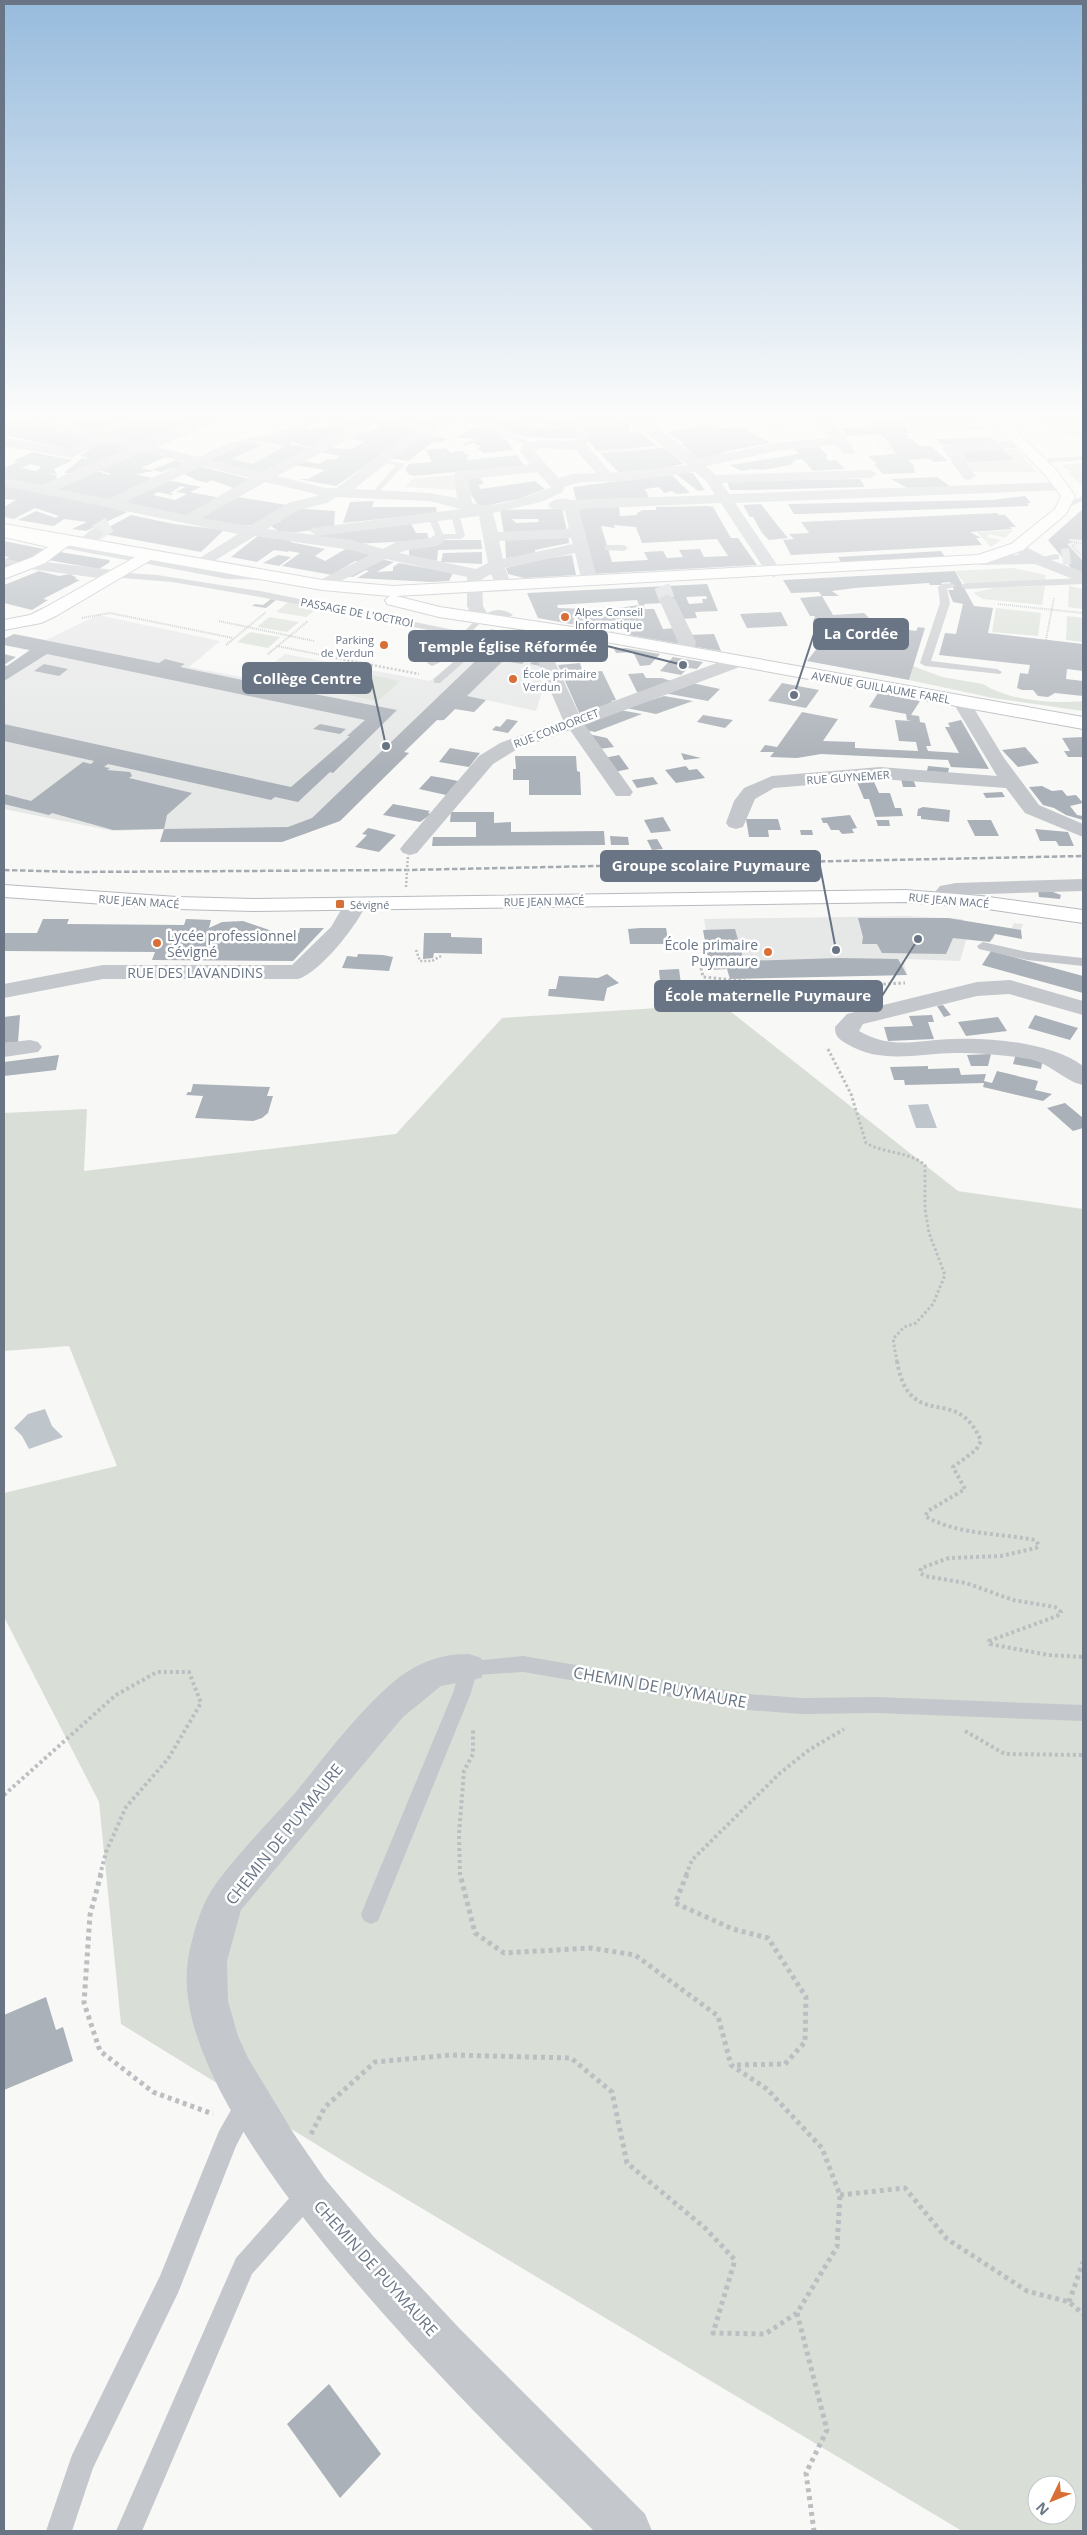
<svg xmlns="http://www.w3.org/2000/svg" width="1087" height="2535" viewBox="0 0 1087 2535" font-family="'Open Sans',sans-serif">
  <rect width="100%" height="100%" fill="#f8f8f6"/>
  <g fill="#e6e7e7">
    <polygon points="269,438 311,447 277,467 211,461 211,459 248,442"/>
    <polygon points="1083,508 1083,575 1072,569 1048,540"/>
    <polygon points="98,615 220,641 189,667 252,679 285,654 430,681 476,643 533,654 541,666 542,692 536,711 486,700 474,712 455,709 441,721 437,720 405,752 409,753 340,821 282,842 160,842 164,829 113,831 4,809 4,665 7,666 30,651 4,645 4,639 14,634 46,640"/>
    <polygon points="907,916 963,919 962,922 1011,930 1014,923 1023,924 1019,937 996,932 993,940 967,937 960,961 903,959 907,975 731,978 729,968 712,968 704,919"/>
  </g>
  <g fill="#d9dfd7" fill-rule="evenodd">
    <polygon points="901,416 972,416 985,429 910,433 910,425"/>
    <polygon points="1027,416 1083,416 1083,440"/>
    <polygon points="1016,449 1037,472 966,472 956,451"/>
    <polygon points="1083,463 1081,469 1083,473 1083,487 1069,473 1072,472 1061,465"/>
    <polygon points="458,475 459,490 405,487 414,478"/>
    <polygon points="1013,530 1005,538 990,534 987,537 1001,540 991,547 977,532"/>
    <polygon points="1013,568 1046,575 1045,580 964,583 955,571"/>
    <polygon points="1045,586 1042,605 983,599 973,593 993,588"/>
    <polygon points="1069,586 1083,589 1083,609 1068,607"/>
    <polygon points="293,598 323,604 306,617 276,612"/>
    <polygon points="996,608 1041,613 1038,636 992,632"/>
    <polygon points="1067,616 1083,618 1083,642 1066,640"/>
    <polygon points="269,617 299,622 287,632 257,627"/>
    <polygon points="250,632 280,637 268,648 237,642"/>
    <polygon points="304,661 400,681 378,701 280,681"/>
    <path d="M913,666l29,11 41,7c27,17 69,20 100,17v10l-90,-13 -84,-18z"/>
    <path d="M721,1004l237,187 125,18v1322h-121l-601,-359 -240,-148 -22,-222 -95,-185v-124l113,-27 -48,-120 -65,5v-238l83,-4 -3,62 312,-37 106,-116zM1037,2485h30v30h-30z"/>
  </g>
  <g fill="#bec6cc">
    <polygon points="928,1104 937,1128 916,1128 908,1105"/>
    <polygon points="45,1409 52,1426 63,1437 29,1449 22,1436 14,1428 28,1414"/>
  </g>
  <g fill="#abb1b8" fill-rule="evenodd">
    <polygon points="4,416 61,430 59,432 92,438 72,450 4,435 4,423 7,422 4,421"/>
    <polygon points="90,416 128,416 99,432 70,425"/>
    <polygon points="349,416 370,416 311,447 291,442 289,444 309,448 264,473 211,461 211,459 248,442 261,445 231,459 253,464 285,446 258,440 305,429 311,430 318,427 326,429 334,422 343,423"/>
    <polygon points="377,416 395,418 391,421 402,423 418,430 336,486 298,479 308,479 325,470 294,465 301,460 319,464 327,459 334,460 340,456 316,451 323,447 351,449 364,442 344,437 363,430 373,431 382,424 369,422"/>
    <polygon points="409,416 447,416 424,428 405,419 412,417"/>
    <path d="M472,416h29l-2,1 8,2 3,-2 16,2 4,-3h42l7,18 -4,5 -51,-2 -30,-10 3,-2zM524,422l26,2 -2,2 12,1 -3,2 -37,-4z"/>
    <polygon points="582,416 610,416 610,421 584,422"/>
    <polygon points="867,416 897,416 910,433 904,433 909,439 912,439 919,446 931,446 948,461 934,462 928,458 909,460 914,466 915,473 883,474 874,464 877,464 868,456 896,454 884,437 881,434 847,436 840,428 876,426"/>
    <polygon points="138,418 160,418 193,423 143,443 109,435"/>
    <polygon points="626,421 629,426 629,433 640,432 657,446 597,451 590,443 587,433 603,432 587,432 585,424 605,424"/>
    <polygon points="709,424 721,428 742,427 771,443 723,452 723,454 698,459 681,444 685,443 666,433"/>
    <polygon points="478,427 507,437 501,438 509,441 507,441 513,450 484,453 477,448 482,447 473,443 461,447 466,442 477,440 455,437"/>
    <polygon points="426,435 448,439 439,443 433,442 408,461 388,458"/>
    <polygon points="991,437 997,443 942,445 937,439"/>
    <polygon points="102,441 133,449 75,474 64,473 82,458 86,459 87,457 80,456"/>
    <polygon points="819,447 828,456 825,457 829,461 836,460 845,469 813,471 802,459 795,460 790,465 763,470 752,469 741,471 730,465 799,454 794,449"/>
    <polygon points="446,448 450,453 458,451 465,451 463,454 468,454 467,460 517,455 524,465 414,476 408,474 405,469 409,464 432,462 426,450"/>
    <polygon points="665,448 684,464 621,475 600,453"/>
    <polygon points="1003,449 1013,460 968,462 959,451"/>
    <polygon points="141,451 166,457 141,468 154,471 136,474 156,479 110,502 50,488 95,470 109,475 111,474 97,469"/>
    <path d="M32,452l19,4 22,4 -19,9 3,5 -11,-1 11,2 -1,5 -15,7 -37,-8v-11l14,-6 -5,-1zM30,464l9,2 2,2 -6,3 -13,-3z"/>
    <polygon points="176,460 186,463 177,470 171,468 162,472 152,470"/>
    <polygon points="199,466 253,480 236,489 211,480 207,483 196,480 182,473"/>
    <polygon points="675,473 693,473 705,490 698,491"/>
    <polygon points="671,474 690,493 676,494 672,491 664,493 659,487 645,489 649,498 577,504 573,487"/>
    <polygon points="478,475 484,484 478,485 481,489 535,481 545,489 519,499 479,507 469,491 469,476"/>
    <polygon points="937,477 951,487 907,488 891,479"/>
    <polygon points="860,479 865,487 752,490 730,490 727,481"/>
    <path d="M167,480l34,7 -11,5 31,6 -31,19 -72,-14zM181,486l4,1 -9,5 11,2 -12,6 -22,-5 5,-3 13,3 3,-1 -4,-1z"/>
    <polygon points="4,485 105,506 128,512 86,531 72,529 87,522 64,519 54,526 18,520 36,511 56,518 59,516 35,508 14,519 4,517 4,507 16,500 4,499"/>
    <polygon points="232,496 287,505 254,525 240,526 195,520"/>
    <polygon points="1025,496 1031,503 1027,503 1029,506 800,514 794,514 788,504 992,500"/>
    <polygon points="374,501 372,507 436,507 437,513 343,523 350,502"/>
    <polygon points="761,504 778,526 788,538 769,540 762,533 753,517 750,517 743,505"/>
    <path d="M708,506l5,1 18,31h7l19,27 -164,9 -15,-66 41,-1 1,9 17,-1v-2l6,-3h13v-3zM614,525l22,2 6,16 75,-4 11,17 -24,1 -4,-8 -21,1 4,7 -16,1 -4,-7 -19,1 4,8 -36,2 -11,-36 14,2z"/>
    <polygon points="292,508 335,511 334,527 298,532 276,532 277,530 271,526 281,521 279,517"/>
    <path d="M562,509l5,22 -63,3 -4,-24zM512,519h26l1,3 -23,1z"/>
    <polygon points="1082,510 1083,540 1070,539 1068,540 1073,542 1067,544 1083,561 1083,572 1079,572 1072,569 1048,540"/>
    <polygon points="997,513 999,515 1005,515 1016,527 1010,527 1012,529 970,532 981,538 976,538 982,545 791,555 783,540 794,539 789,534 809,533 801,522"/>
    <polygon points="131,515 174,524 224,530 201,552 98,533"/>
    <polygon points="410,522 416,533 427,533 429,540 354,544 313,538 315,533"/>
    <polygon points="259,535 294,539 290,542 325,549 315,556 325,561 349,547 378,555 363,563 355,561 332,575 282,566 300,553 289,551 287,552 274,550 257,562 231,557"/>
    <polygon points="568,535 569,543 535,550 536,555 506,558 505,539"/>
    <polygon points="439,540 481,540 482,549 438,550 437,561 409,556 409,546 439,545"/>
    <polygon points="4,541 44,549 21,563 4,568 4,560 9,557 4,556"/>
    <polygon points="941,551 945,557 841,562 838,557"/>
    <polygon points="60,552 109,560 110,562 99,569 48,560"/>
    <polygon points="482,552 482,564 441,562 443,553"/>
    <polygon points="278,555 291,557 279,566 263,563"/>
    <polygon points="572,555 576,575 524,578 508,574 506,568 548,558"/>
    <polygon points="380,559 394,562 377,572 393,571 393,567 399,563 453,573 449,581 431,582 357,578 369,571 366,570 353,577 343,576"/>
    <polygon points="39,571 59,576 70,574 77,578 75,579 80,580 43,599 48,600 32,610 4,603 4,585"/>
    <polygon points="955,571 974,606 993,608 988,633 1083,644 1083,671 1067,669 1066,679 1083,681 1083,696 1055,693 1048,697 1038,696 1033,690 1022,690 1017,688 1020,673 1028,674 1030,665 939,655 945,633 956,634 963,604 953,602 948,590 954,590 950,582 941,583 942,585 930,585 929,583 855,588 832,591 839,596 822,596 833,615 864,613 870,619 869,624 916,631 918,627 925,628 909,680 807,661 825,638 813,621 815,616 810,616 800,598 822,596 819,592 791,593 783,580"/>
    <path d="M707,584l11,27 -23,1 2,6 -17,1 -17,-16 -19,1 1,5h9l9,20 13,-1 5,16 -52,-9 4,-6 -20,1 1,2 -76,-14 -11,-25zM706,596l1,3h-5l1,4 -14,1 -3,-7zM637,600l2,5 -36,5 3,5 -14,1 -3,-7 -31,-1 -1,-3z"/>
    <polygon points="271,599 276,600 266,608 252,606 255,604 263,605"/>
    <polygon points="781,612 788,626 747,628 740,614"/>
    <polygon points="14,634 159,663 165,659 185,664 180,667 252,682 257,678 278,682 273,686 397,710 333,773 330,772 298,802 275,797 271,800 108,764 104,767 110,768 107,770 130,772 132,776 129,778 192,793 167,815 164,829 113,830 52,813 49,815 4,804 4,794 31,801 83,762 91,764 94,761 4,741 4,724 291,787 350,736 347,736 365,720 47,654 4,681 4,665 7,666 30,650 4,645 4,639"/>
    <polygon points="714,634 721,651 691,646 687,635"/>
    <polygon points="491,646 536,655 541,666 530,664 534,660 532,655 522,664 503,661 467,696 486,700 474,712 455,709 444,720 437,720 404,752 409,753 340,821 282,842 160,842 164,829 288,827 312,818"/>
    <polygon points="626,648 631,649 660,654 650,665 640,666 633,652 616,653 614,649"/>
    <polygon points="4,654 16,657 4,665"/>
    <polygon points="673,657 703,662 697,669 688,668 681,675 660,671"/>
    <polygon points="580,663 583,673 602,671 616,700 611,701 616,705 581,717 558,665"/>
    <polygon points="44,664 68,669 59,676 34,671"/>
    <polygon points="643,673 646,678 662,678 677,683 644,695 637,692 628,674"/>
    <polygon points="692,683 720,689 708,701 664,693"/>
    <polygon points="782,683 819,690 806,708 768,701"/>
    <polygon points="878,693 920,701 911,715 919,716 920,722 925,723 931,746 926,746 928,751 959,753 945,727 950,727 948,723 961,720 989,769 951,767 948,760 821,754 797,758 770,757 774,752 760,752 765,745 777,747 802,712 838,719 823,741 855,742 855,748 918,751 916,742 899,741 895,720 911,721 907,720 906,714 869,707"/>
    <polygon points="664,696 693,701 656,714 626,708"/>
    <polygon points="620,710 642,714 595,732 585,730 584,722"/>
    <polygon points="703,715 733,720 725,728 697,722"/>
    <polygon points="507,719 518,721 508,733 492,730 496,726 500,727"/>
    <polygon points="320,724 346,729 340,734 313,729"/>
    <polygon points="588,734 607,738 614,747 599,749"/>
    <polygon points="1083,737 1083,757 1068,757 1064,751 1070,751 1062,738"/>
    <polygon points="1025,747 1039,763 1018,767 1002,750"/>
    <polygon points="450,748 473,752 480,753 469,767 439,762"/>
    <polygon points="681,753 701,758 684,760"/>
    <polygon points="619,755 629,769 614,772 604,758"/>
    <polygon points="515,756 576,756 577,771 580,772 581,795 529,795 529,780 513,780 513,769 516,769"/>
    <polygon points="686,766 689,770 697,769 705,778 676,783 665,770"/>
    <polygon points="928,766 949,768 948,773 927,771"/>
    <polygon points="431,776 443,778 458,781 446,795 419,789"/>
    <polygon points="653,777 658,784 637,788 632,780"/>
    <polygon points="901,779 913,779 916,787 903,787"/>
    <polygon points="857,782 874,782 879,793 890,793 895,808 901,808 903,816 875,817 869,799 864,799"/>
    <polygon points="1042,786 1052,791 1062,790 1067,796 1076,795 1083,803 1070,806 1077,815 1083,816 1083,820 1066,815 1054,808 1043,805 1029,787"/>
    <polygon points="1002,792 1005,797 986,798 983,793"/>
    <polygon points="393,804 430,811 428,813 431,814 420,822 383,815"/>
    <polygon points="923,807 950,810 949,822 921,819 921,816 917,816 918,809"/>
    <polygon points="451,812 494,812 494,823 511,822 511,832 604,831 605,845 432,846 433,837 476,837 476,822 450,822"/>
    <polygon points="850,815 857,828 852,829 854,833 842,834 839,830 831,830 827,823 823,823 821,818"/>
    <polygon points="663,817 671,831 651,833 644,820"/>
    <polygon points="746,819 778,819 781,830 768,830 769,837 749,837"/>
    <polygon points="876,820 889,820 890,826 878,826"/>
    <polygon points="967,820 991,820 999,836 975,836"/>
    <polygon points="368,828 373,829 396,835 379,852 355,847 367,835 362,834"/>
    <polygon points="1035,829 1068,832 1074,846 1059,846 1056,841 1040,841"/>
    <polygon points="800,830 812,830 813,835 801,835"/>
    <polygon points="610,836 628,837 629,845 611,845"/>
    <polygon points="657,839 663,849 652,850 647,840"/>
    <polygon points="1038,891 1053,892 1061,895 1060,899 1039,897"/>
    <polygon points="858,918 948,918 1021,930 1022,939 995,934 990,942 953,938 946,954 882,953 877,944 862,944 863,937"/>
    <polygon points="43,919 69,919 67,924 184,925 186,919 211,920 209,928 222,922 243,921 278,933 299,933 300,928 324,928 293,961 152,960 155,952 4,951 4,933 37,933"/>
    <polygon points="640,928 666,928 669,944 630,944 628,929"/>
    <polygon points="735,929 744,961 838,958 898,959 907,975 730,979 727,969 710,970 703,930"/>
    <polygon points="424,933 451,933 451,937 482,938 482,954 434,953 433,958 423,959"/>
    <polygon points="991,951 1083,976 1083,993 982,965"/>
    <polygon points="358,954 383,955 393,957 389,971 342,968 347,956 357,957"/>
    <polygon points="679,969 682,991 661,991 659,970"/>
    <polygon points="607,974 619,983 607,988 604,1001 548,996 549,989 556,989 559,976 598,978"/>
    <polygon points="943,1005 951,1015 944,1017 937,1006"/>
    <polygon points="20,1015 18,1042 4,1043 4,1017"/>
    <polygon points="932,1015 934,1022 928,1022 934,1039 888,1041 884,1027 913,1026 909,1016"/>
    <polygon points="1035,1015 1078,1028 1070,1040 1028,1028"/>
    <polygon points="998,1017 1007,1031 966,1036 958,1022"/>
    <polygon points="991,1054 988,1066 971,1066 967,1055"/>
    <polygon points="1016,1054 1043,1058 1041,1069 1013,1064"/>
    <polygon points="59,1055 56,1070 4,1076 4,1062"/>
    <polygon points="928,1066 928,1069 959,1068 961,1075 986,1074 984,1081 992,1083 997,1071 1038,1081 1035,1090 1052,1094 1043,1101 983,1087 984,1083 905,1085 904,1080 894,1080 890,1067"/>
    <polygon points="193,1084 270,1087 267,1096 273,1096 268,1113 262,1118 253,1121 195,1118 203,1096 186,1095 188,1092 191,1092"/>
    <polygon points="1065,1103 1083,1118 1083,1128 1073,1131 1047,1108"/>
    <polygon points="46,1997 56,2030 63,2027 73,2061 4,2090 4,2015"/>
    <polygon points="329,2384 381,2454 340,2498 287,2424"/>
  </g>
  <g fill="none" stroke-linecap="round" stroke-linejoin="round">
    <g stroke="#d4d7da" stroke-width="16" stroke-dasharray="16 8" stroke-linecap="butt">
      <polyline points="96,533 115,521"/>
      <polyline points="1062,557 1070,556"/>
      <polyline points="662,586 667,599"/>
    </g>
    <g stroke="#b7babf" stroke-width="2">
      <g id="secondary">
        <polygon points="4,527 67,542 69,545 45,563 4,579 4,568 33,557 48,547 4,537"/>
        <polygon points="148,550 154,552 156,555 154,558 56,616 41,623 4,630 4,620 30,615 44,608"/>
        <polygon points="4,885 177,897 254,899 905,890 981,896 1083,910 1083,923 981,908 905,902 254,911 177,909 4,897"/>
      </g>
    </g>
    <g stroke="#b7bbbf" stroke-width="2">
      <polygon id="primary" points="987,416 1001,416 1057,471 1075,496 1066,514 1023,550 986,563 396,596 440,607 612,633 1083,717 1083,729 612,643 439,617 387,604 385,600 390,596 322,590 4,534 4,524 322,580 393,586 978,555 1011,544 1055,509 1061,496 1047,477"/>
    </g>
    <g stroke="#bcbec1" stroke-width="2" stroke-dasharray="1 1" stroke-linecap="butt">
      <polyline points="731,416 781,427"/>
      <polyline points="1037,420 1083,418"/>
      <polyline points="600,423 619,420"/>
      <polyline points="1066,432 1072,432"/>
      <polyline points="875,439 886,449 890,449 879,437 884,437"/>
      <polyline points="609,451 643,448"/>
      <polyline points="1072,542 1083,543"/>
      <polyline points="1077,543 1072,546 1081,555"/>
      <polyline points="998,604 1083,613"/>
      <polyline points="82,618 110,613 233,638"/>
      <polyline points="219,621 314,641"/>
      <polyline points="1046,640 1054,598"/>
      <polyline points="226,645 266,612"/>
      <polyline points="277,646 327,656"/>
      <polyline points="268,654 308,621"/>
    </g>
    <g stroke="#bcbec1" stroke-width="2.5" stroke-dasharray="2 2" stroke-linecap="butt">
      <polyline points="320,655 419,674"/>
      <polyline points="416,950 420,961 432,961 441,956"/>
    </g>
    <g stroke="#bcbec1" stroke-width="3" stroke-dasharray="2.5 2.5" stroke-linecap="butt">
      <path d="M700,963l3,14c67,7 134,10 202,6"/>
      <path d="M828,1049l23,45 15,49c19,11 42,8 59,22v44l4,24 16,42 -12,29 -17,19 -12,4 -11,12 4,23"/>
    </g>
    <g stroke="#bcbec1" stroke-width="4" stroke-dasharray="3 3" stroke-linecap="butt">
      <path d="M897,1361c2,11 5,24 13,33 22,24 51,0 71,47l-5,9 -23,17 12,22 -37,22 -3,5c32,19 74,17 110,24l4,5 -3,3 -35,8 -52,2 -28,10 -1,5 5,3 41,7 47,17 42,7 6,5 -4,4 -68,25 1,3 58,11 35,2"/>
      <polyline points="965,1731 1005,1754 1083,1755"/>
      <polyline points="4,1795 116,1695 157,1672 189,1672 201,1703 168,1759 126,1807 106,1852 100,1875"/>
      <polyline points="460,1875 459,1834 464,1771 473,1754 473,1728"/>
      <polyline points="686,1875 692,1860 780,1773 809,1750 844,1729"/>
    </g>
    <g stroke="#bcbec1" stroke-width="5" stroke-dasharray="4 4" stroke-linecap="butt">
      <polyline points="101,1874 90,1915 84,2003 100,2051 153,2092 213,2114"/>
      <polyline points="687,1874 675,1903 733,1929 768,1938 806,1997 805,2042 785,2064 732,2065"/>
      <polyline points="311,2134 325,2107 375,2062 451,2055 571,2058 612,2092 627,2163 705,2228 735,2260 713,2333 765,2334 797,2313 837,2247 840,2195 822,2148 767,2089 731,2065 718,2016 635,1955 591,1948 504,1953 475,1933 460,1874"/>
      <polyline points="840,2195 905,2188 947,2239 1027,2291 1069,2302 1083,2314"/>
      <polyline points="1069,2302 1083,2262"/>
      <polyline points="797,2313 827,2430 806,2473 814,2531"/>
    </g>
    <g fill="#c4c7cb" fill-rule="evenodd">
      <path d="M316,416h9c-20,19 -52,21 -77,28 -16,4 -31,11 -46,20l-7,-2c30,-28 86,-23 121,-46z"/>
      <polygon points="453,416 463,416 539,445 532,447"/>
      <polygon points="1083,456 1083,460 1038,463 1034,461 1038,459"/>
      <polygon points="379,459 405,464 376,495 372,493 396,465 379,463"/>
      <polygon points="1083,496 1083,501 1065,508 1061,506"/>
      <polygon points="455,512 459,514 465,536 461,539 437,539 428,517 435,515 443,534 456,534 451,514"/>
      <polygon points="61,542 227,573 274,574 278,577 274,580 227,579 58,547 58,543"/>
      <polygon points="608,545 624,545 628,548 624,551 605,550 605,546"/>
      <polygon points="1056,554 1059,555 1059,559 1036,562 1032,559"/>
      <polygon points="4,558 33,565 29,568 4,564"/>
      <path d="M113,572l44,3 103,16 204,41c12,-13 31,-31 49,-17 -7,5 -18,-1 -27,4 -15,9 -35,41 -54,47l-5,-3 2,-2 30,-25 -199,-39 -88,-15 -62,-5 -1,-2z"/>
      <polygon points="1083,578 1083,584 965,589 961,586 965,583"/>
      <polygon points="942,584 952,583 956,586 947,589 950,603 931,661 997,669 1002,672 1000,674 925,666 920,663 940,603 938,587"/>
      <polygon points="491,629 499,631 440,683 434,683 434,679"/>
      <polygon points="983,942 1027,952 1083,958 1083,966 1027,960 979,949 977,946"/>
      <polygon points="523,1656 748,1694 802,1698 877,1697 1083,1705 1083,1721 877,1713 802,1714 748,1710 523,1672 476,1675 471,1693 378,1921 371,1924 364,1921 361,1914 453,1693 462,1662"/>
      <polygon points="247,2093 255,2096 258,2104 236,2146 178,2293 93,2468 72,2531 46,2531 72,2455 160,2276 219,2131 239,2096"/>
      <polygon points="309,2181 317,2185 321,2193 317,2201 252,2274 142,2531 116,2531 236,2258 301,2185"/>
    </g>
    <g fill="#c4c7cb" fill-rule="evenodd">
      <path d="M7,416h23l67,16 28,-16h42l-7,4 -21,-1 -28,16 30,8 65,-27h18l-2,3 -65,28 105,25 95,-49 9,-7h15l-14,13 -90,47 48,12h12l54,-42 24,-14 -15,-6 -11,-10h15l21,10 18,-10h16l-58,36 -47,37 75,4 28,5 -3,-23 2,-3 74,-8 -10,-12 3,-7 17,-5 33,1 3,-2 -4,-23h14l4,24 -4,4 25,29 76,-8 -46,-36 -11,-13h14l54,43 84,-17 47,-4 -14,-22h14l26,35 -2,3h-10l-8,-9 -53,5 -76,16 10,9 154,-5 7,4 -7,4 -148,5 7,11 334,-12 7,4 -7,4 -328,13 47,69 -8,5 -6,-2 -47,-72 -142,6 19,73 -2,3h-12l-2,-3 -7,-29 -70,15 5,13 -2,3h-12l-5,-10 -9,5 1,27 7,12 -2,4h-12l-9,-16v-29l-81,-18 -64,31 -6,-2 -2,-3 2,-3 54,-27 -19,-5 -96,-14 -54,33 -6,-2 -2,-3 2,-3 43,-27 -234,-48v-8l37,7 88,-37 -25,-6 -32,16 -68,-12v-8l66,11 20,-10 -81,-20zM541,448l35,2 20,23 -24,1 -13,4 -25,-27zM144,452l42,10 -78,37 -50,-10zM202,466l48,12 -64,37 -61,-13zM537,472l14,15c-20,9 -58,23 -79,16l-3,-24zM695,472l12,10 8,13 -145,5c-7,-3 -17,-1 -22,5l3,3 14,3 4,18 -71,3 -5,-19 48,-11 22,-10 1,-5 17,-5 45,-1zM265,482l55,13 -32,8 -38,23 -48,-8zM336,497l93,4 32,8 -149,19 -3,3 7,4 -49,-6 31,-19 29,-7zM479,516l9,47 -12,6 -77,-16c15,-8 38,0 49,-16l-8,-5 -10,6 -34,4 -13,7 -31,-9 -35,-4zM571,538l2,6 -70,15 -4,-18z"/>
      <polygon points="1021,440 1026,441 1028,444 1026,447 959,452 976,476 969,480 964,479 942,448 949,444"/>
      <path d="M96,528l5,2 3,3c-6,8 -16,16 -27,13l-2,-3 16,-13z"/>
      <polygon points="1017,542 1051,560 1083,572 1083,583 1035,564 980,565 972,560 980,555 1019,555 1009,547"/>
      <polygon points="29,560 113,570 121,575 113,580 23,568 21,565 23,562"/>
      <polygon points="667,594 675,599 696,642 692,656 680,656 677,652 678,642 659,599"/>
      <polygon points="530,620 536,621 538,625 579,714 733,657 745,657 748,661 745,665 585,725 633,792 630,796 616,796 570,730 514,751 493,764 417,853 410,855 403,853 400,849 403,845 479,756 500,743 563,720 522,625 524,621"/>
      <polygon points="961,696 967,697 1004,758 1039,805 1083,824 1083,837 1025,813 1006,788 880,779 774,788 755,799 743,827 736,829 729,827 726,823 734,801 744,788 772,776 880,767 997,776 952,701 955,697"/>
      <path d="M1083,879v12l-127,4c-8,7 -12,10 -23,8l-3,-5 10,-12 16,-3z"/>
      <path d="M356,897l8,1 3,5c-9,21 -47,70 -69,76h-195l-99,19v-14l99,-19h189l39,-38 17,-29z"/>
      <path d="M1010,980l73,21v14l-74,-21 -32,2 -114,28 -4,7c32,19 59,9 94,8 38,-2 99,4 130,27v19c-19,-4 -33,-22 -54,-26 -23,-4 -50,-6 -73,-6 -37,0 -74,12 -109,-9 -8,-5 -12,-7 -12,-17l12,-13 130,-32z"/>
      <polygon points="30,1040 38,1042 42,1047 38,1052 4,1057 4,1043"/>
      <path d="M469,1654l12,4 5,10 -5,10 -40,8 -38,31 -162,193 -14,51 1,40 10,35 10,22 46,76 31,45 49,58 86,92 185,185 7,17h-58c-108,-108 -431,-412 -406,-571 4,-24 13,-56 27,-75 24,-33 53,-62 80,-92 30,-36 83,-109 124,-128 16,-8 33,-11 50,-11z"/>
    </g>
    <use href="#secondary" fill="#fff" fill-rule="evenodd"/>
    <use href="#primary" fill="#fff" fill-rule="evenodd"/>
    <polyline stroke="#a5aab0" stroke-width="2.5" stroke-dasharray="5.5 2.5" stroke-linecap="butt" points="4,870 76,872 406,870 1083,856"/>
    <polyline stroke="#bcbec1" stroke-width="2.5" stroke-dasharray="2 2" stroke-linecap="butt" points="406,887 408,855"/>
  </g>
  <linearGradient id="sky" x2="0" y2="1"><stop stop-color="#97bbdd"/><stop offset="0.54" stop-color="#fcfcfb"/><stop offset="1" stop-color="#fcfcfb" stop-opacity="0"/></linearGradient>
  <rect width="1087" height="771" fill="url(#sky)"/>
  <g fill="#d86f36" stroke="#fff" stroke-width="2">
    <circle cx="565" cy="617" r="5"/>
    <circle cx="384" cy="645" r="5"/>
    <circle cx="513" cy="679" r="5"/>
    <rect x="335" y="899" width="10" height="10" rx="2.5"/>
    <circle cx="157" cy="943" r="5"/>
    <circle cx="768" cy="952" r="5"/>
  </g>
  <g text-anchor="middle" dominant-baseline="central" stroke-width="5" stroke-linejoin="round" paint-order="stroke">
    <g font-size="11" fill="#697585" stroke="#fff" text-anchor="start">
      <text x="575" y="611">Alpes Conseil<tspan x="575" dy="13">Informatique</tspan></text>
      <text x="374" y="639" text-anchor="end">Parking<tspan x="374" dy="13">de Verdun</tspan></text>
      <text x="523" y="673">École primaire<tspan x="523" dy="13">Verdun</tspan></text>
      <text x="350" y="904">Sévigné</text>
    </g>
    <g font-size="11" fill="#697585" stroke="#fff">
      <text transform="translate(357 612) rotate(11)">PASSAGE DE L'OCTROI</text>
      <text transform="translate(881 687) rotate(10)">AVENUE GUILLAUME FAREL</text>
      <text transform="translate(556 728) rotate(-21)">RUE CONDORCET</text>
      <text transform="translate(848 777) rotate(-4)">RUE GUYNEMER</text>
      <text transform="translate(949 900) rotate(5)">RUE JEAN MACÉ</text>
      <text transform="translate(139 901) rotate(4)">RUE JEAN MACÉ</text>
      <text transform="translate(544 901) rotate(-1)">RUE JEAN MACÉ</text>
    </g>
    <g font-size="14" fill="#697585" stroke="#fff" text-anchor="start">
      <text x="167" y="935">Lycée professionnel<tspan x="167" dy="16">Sévigné</tspan></text>
      <text x="758" y="944" text-anchor="end">École primaire<tspan x="758" dy="16">Puymaure</tspan></text>
    </g>
    <g font-size="14" fill="#697585" stroke="#fff">
      <text x="195" y="972">RUE DES LAVANDINS</text>
    </g>
    <g font-size="16" fill="#697585" stroke="#fff">
      <text transform="translate(660 1687) rotate(10)">CHEMIN DE PUYMAURE</text>
      <text transform="translate(284 1834) rotate(-51)">CHEMIN DE PUYMAURE</text>
      <text transform="translate(376 2268) rotate(48)">CHEMIN DE PUYMAURE</text>
    </g>
  </g>
  <path fill="none" stroke="#697585" stroke-width="2" d="M794 695L814 634M683 665L607 646M386 746L371 678M836 950L820 866M918 939L882 996"/>
  <g fill="#697585" stroke="#fff" stroke-width="2">
    <circle cx="794" cy="695" r="5"/>
    <circle cx="683" cy="665" r="5"/>
    <circle cx="386" cy="746" r="5"/>
    <circle cx="836" cy="950" r="5"/>
    <circle cx="918" cy="939" r="5"/>
  </g>
  <g fill="#697585" stroke="#697585" stroke-width="2">
    <rect x="814" y="619" width="94" height="30" rx="5"/>
    <rect x="409" y="631" width="198" height="30" rx="5"/>
    <rect x="243" y="663" width="128" height="30" rx="5"/>
    <rect x="601" y="851" width="219" height="30" rx="5"/>
    <rect x="655" y="981" width="227" height="30" rx="5"/>
  </g>
  <g font-size="15" text-anchor="middle" font-weight="bold" fill="#fff">
    <text x="861" y="639">La Cordée</text>
    <text x="508" y="652">Temple Église Réformée</text>
    <text x="307" y="684">Collège Centre</text>
    <text x="711" y="871">Groupe scolaire Puymaure</text>
    <text x="768" y="1001">École maternelle Puymaure</text>
  </g>
  <rect width="1087" height="2535" fill="none" stroke="#697585" stroke-width="10"/>
  <g transform="translate(1052 2500) rotate(227)"><circle r="24" fill="#ffffff" stroke="#c3c8ce"/>
  <path d="M0-4L9 19L0 12L-9 19Z" fill="#d86f36"/>
  <text y="-8" font-size="14" font-weight="bold" text-anchor="middle" fill="#697585">N</text>
  </g>
</svg>
